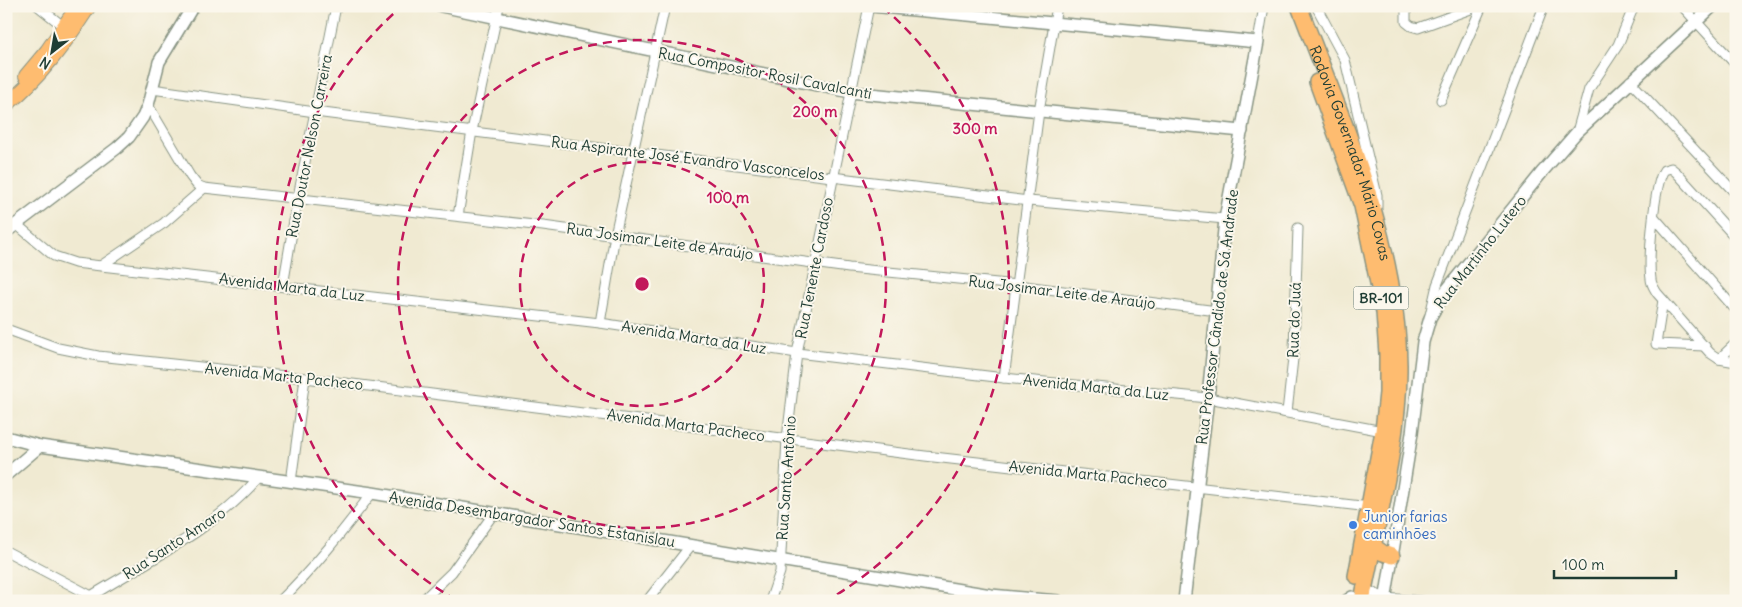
<svg xmlns="http://www.w3.org/2000/svg" width="1742" height="607" viewBox="0 0 1742 607" font-family="Delius,sans-serif">
  <rect width="100%" height="100%" fill="#fbf7ec"/>
  <filter id="ink" filterUnits="userSpaceOnUse"><feTurbulence type="fractalNoise" baseFrequency=".02" numOctaves="2"/><feDisplacementMap in="SourceGraphic" scale="10" xChannelSelector="R" yChannelSelector="G"/><feConvolveMatrix kernelMatrix="1 2 1 2 8 2 1 2 1" color-interpolation-filters="sRGB"/></filter>
  <filter id="wash" filterUnits="userSpaceOnUse"><feTurbulence type="fractalNoise" baseFrequency=".0096" numOctaves="4" result="noise"/><feDisplacementMap in="SourceGraphic" scale="20" xChannelSelector="R" yChannelSelector="G"/><feGaussianBlur stdDeviation="1.12" result="paint"/><feColorMatrix in="noise" values="0 0 0 0 0 0 0 0 0 0 0 0 0 0 0 0 0 1.4 0 .05"/><feComposite in="paint" operator="in"/></filter>
  <g filter="url(#wash)">
    <rect width="100%" height="100%" fill="#f0ead2"/>
  </g>
  <g filter="url(#ink)">
    <g fill="none" stroke-linecap="round" stroke-linejoin="round">
      <g stroke="#889483" stroke-width="11">
        <g id="minor">
          <polyline points="38,6 64,27"/>
          <polyline points="1316,6 1345,60 1377,195 1377,207"/>
          <polyline points="1406,6 1406,22 1411,26 1418,28 1479,6"/>
          <polyline points="1682,6 1736,65"/>
          <polyline points="1258,42 1264,6"/>
          <polyline points="1630,81 1736,194"/>
          <polyline points="152,89 315,112 832,177 1029,201 1225,219"/>
          <polyline points="1441,100 1482,6"/>
          <polyline points="148,105 190,176 197,185 204,188 543,226 849,268 1017,285 1217,311"/>
          <polyline points="1577,132 1589,89 1618,45 1634,6"/>
          <polyline points="458,216 472,131 499,6"/>
          <polyline points="1654,217 1736,310"/>
          <polyline points="16,224 54,256 75,263 600,323 797,353 1004,378 1208,398 1383,431"/>
          <path d="M1736,238l-60,-66 -5,-4 -7,2c-10,15 -16,89 -13,109 0,5 3,9 6,14l53,60 9,6 17,3"/>
          <polyline points="102,265 164,223 204,188"/>
          <polyline points="283,286 298,197 336,6"/>
          <polyline points="1663,300 1656,344 1705,346"/>
          <polyline points="1430,315 1437,285 1544,6"/>
          <polyline points="600,323 615,235 665,6"/>
          <polyline points="6,329 58,348 98,356 305,378 925,456 1370,507"/>
          <polyline points="1719,359 1736,343"/>
          <polyline points="1004,378 1039,111 1057,6"/>
          <polyline points="1287,412 1294,350 1298,228"/>
          <polyline points="291,482 305,378"/>
          <polyline points="6,551 101,601"/>
          <polyline points="1364,589 1385,598 1421,601"/>
          <path d="M83,601c60,-38 129,-69 176,-124"/>
          <path d="M280,601c34,-33 63,-70 92,-108"/>
          <polyline points="422,601 452,572 494,513"/>
          <polyline points="647,601 691,545"/>
          <polyline points="770,601 780,572 787,439 797,353 869,6"/>
        </g>
      </g>
      <g stroke="#889483" stroke-width="14">
        <g id="tertiary">
          <polyline points="441,6 850,92 1242,131"/>
          <polyline points="871,6 1258,42 1225,219 1208,398 1184,601"/>
          <polyline points="6,232 117,148 129,137 143,117 148,105 159,62 193,6"/>
          <polyline points="6,437 40,446 372,493 991,595 1058,601"/>
          <polyline points="6,475 40,446"/>
          <polyline points="1346,601 1352,597"/>
          <polyline points="1385,601 1412,433 1423,342 1430,318 1445,292 1543,171 1577,132 1713,6"/>
        </g>
      </g>
      <g stroke="#889483" stroke-width="16">
        <g id="primary">
          <polyline points="26,76 47,51 78,6"/>
          <path d="M6,105c35,-28 59,-62 83,-99"/>
        </g>
      </g>
      <g stroke="#889483" stroke-width="18">
        <g id="trunk">
          <path id="s1" d="M1299,6c44,116 98,233 100,359 1,76 -23,161 -37,236"/>
          <polyline points="1317,82 1362,206 1384,312 1387,354 1387,393 1383,431 1356,576"/>
          <polyline points="1373,546 1383,553 1392,556"/>
        </g>
      </g>
      <use href="#minor" stroke="#fff" stroke-width="9"/>
      <use href="#tertiary" stroke="#fff" stroke-width="11"/>
      <use href="#primary" stroke="#febc70" stroke-width="14"/>
      <use href="#trunk" stroke="#febc70" stroke-width="15"/>
    </g>
  </g>
  <g fill="none" stroke="#c2185b" stroke-width="2.5" stroke-dasharray="9 6">
    <circle cx="642" cy="284" r="122"/>
    <circle cx="642" cy="284" r="244"/>
    <path d="M456 600A367 367 0 0 1 401 7M883 7A367 367 0 0 1 828 600"/>
  </g>
  <circle fill="#3f7fe0" stroke="#fbf7ec" stroke-width="2" cx="1353" cy="525" r="5"/>
  <g text-anchor="middle" dominant-baseline="central" stroke-width="4" stroke-linejoin="round" paint-order="stroke">
    <rect fill="#fbf7ec" stroke="#61756b" stroke-width="1" x="1353.5" y="286.5" width="55" height="23" rx="4"/>
    <g font-size="14" font-weight="bold" fill="#1f3d34">
      <text x="1381" y="298">BR-101</text>
    </g>
    <g font-size="15" fill="#1f3d34" stroke="#fbf7ec">
      <text transform="translate(765 73) rotate(11)">Rua Compositor Rosil Cavalcanti</text>
      <text transform="translate(309 146) rotate(-79)">Rua Doutor Nelson Carreira</text>
      <text stroke="none"><textPath href="#s1" startOffset="156">Rodovia Governador Mário Covas</textPath></text>
      <text transform="translate(688 158) rotate(7)">Rua Aspirante José Evandro Vasconcelos</text>
      <text transform="translate(660 241) rotate(8)">Rua Josimar Leite de Araújo</text>
      <text transform="translate(1480 252) rotate(-52)">Rua Martinho Lutero</text>
      <text transform="translate(814 268) rotate(-79)">Rua Tenente Cardoso</text>
      <text transform="translate(292 287) rotate(7)">Avenida Marta da Luz</text>
      <text transform="translate(1062 292) rotate(7)">Rua Josimar Leite de Araújo</text>
      <text transform="translate(1217 317) rotate(-83)">Rua Professor Cândido de Sá Andrade</text>
      <text transform="translate(1294 320) rotate(-88)">Rua do Juá</text>
      <text transform="translate(694 337) rotate(9)">Avenida Marta da Luz</text>
      <text transform="translate(284 376) rotate(6)">Avenida Marta Pacheco</text>
      <text transform="translate(1096 387) rotate(6)">Avenida Marta da Luz</text>
      <text transform="translate(686 425) rotate(8)">Avenida Marta Pacheco</text>
      <text transform="translate(1088 474) rotate(6)">Avenida Marta Pacheco</text>
      <text transform="translate(786 478) rotate(-86)">Rua Santo Antônio</text>
      <text transform="translate(532 519) rotate(9)">Avenida Desembargador Santos Estanislau</text>
      <text transform="translate(174 543) rotate(-33)">Rua Santo Amaro</text>
    </g>
    <g font-size="15" fill="#366cbe" stroke="#fbf7ec" text-anchor="start">
      <text x="1363" y="516">Junior farias<tspan x="1363" dy="17">caminhões</tspan></text>
    </g>
  </g>
  <circle cx="642" cy="284" r="8" fill="#c2185b" stroke="#fbf7ec" stroke-width="2.5"/>
  <g font-size="15" text-anchor="middle" font-weight="bold" fill="#c2185b" stroke="#fbf7ec" stroke-width="4" stroke-linejoin="round" paint-order="stroke">
    <text x="815" y="117">200 m</text>
    <text x="975" y="134">300 m</text>
    <text x="728" y="203">100 m</text>
  </g>
  <rect width="1742" height="607" fill="none" stroke="#fbf7ec" stroke-width="25"/>
  <g transform="translate(52 52) rotate(211)" stroke="#fbf7ec" stroke-width="4" paint-order="stroke">
  <path d="M0-4L9 19L0 12L-9 19Z" fill="#1f3d34"/>
  <text y="-8" font-size="14" font-weight="bold" text-anchor="middle" fill="#1f3d34">N</text>
  </g>
  <path d="M1554 570v8h122v-8" fill="none" stroke="#1f3d34" stroke-width="2.5"/>
  <text x="1562" y="570" font-size="15" fill="#1f3d34" stroke="#fbf7ec" stroke-width="4" paint-order="stroke">100 m</text>
</svg>
